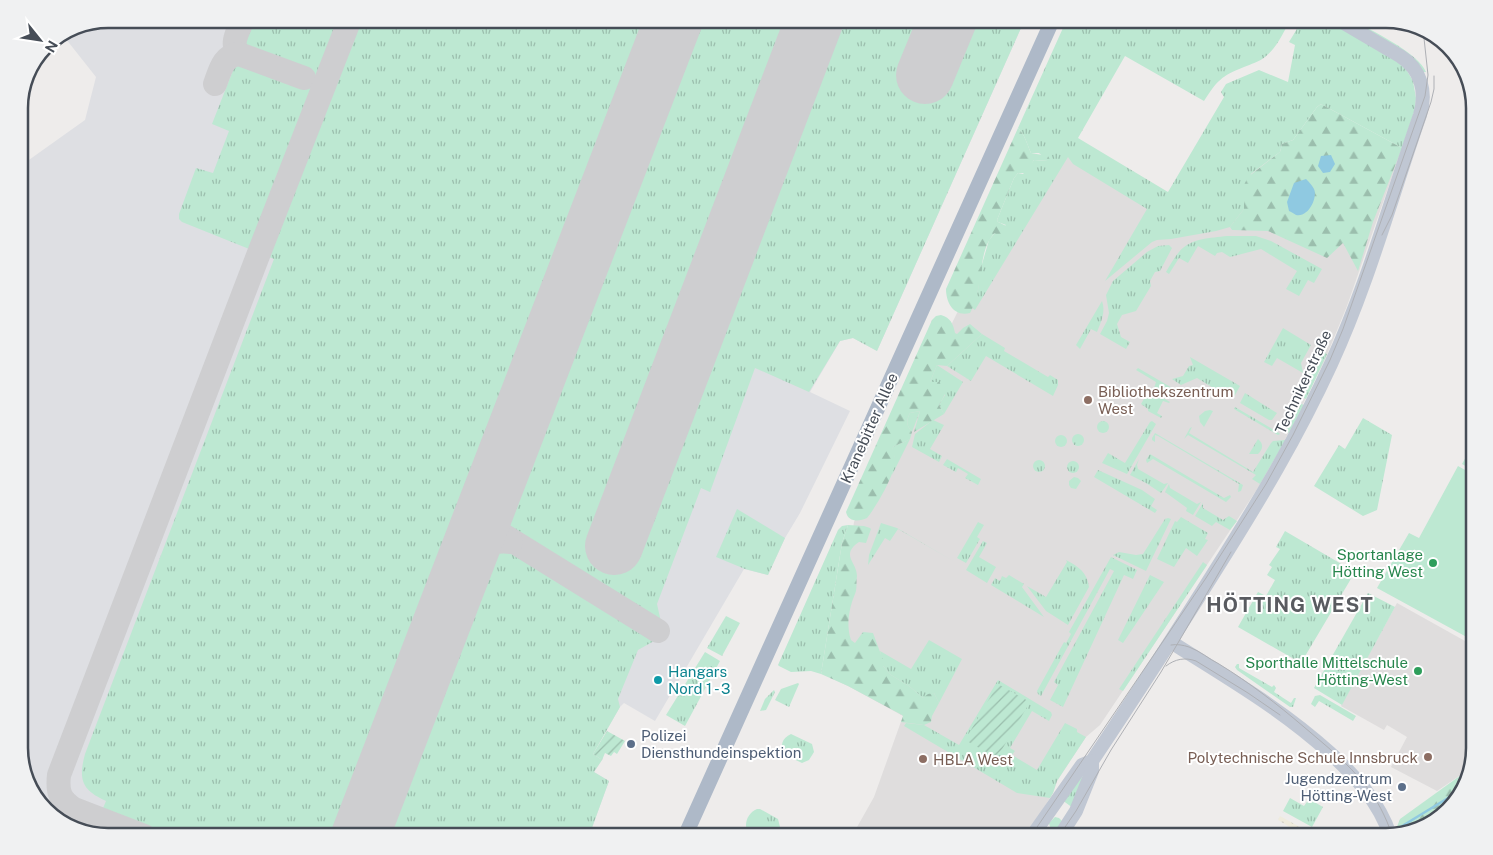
<svg xmlns="http://www.w3.org/2000/svg" width="1493" height="855" viewBox="0 0 1493 855" font-family="'Public Sans',sans-serif">
  <defs>
    <pattern id="grass-tufts" width="24" height="20" patternUnits="userSpaceOnUse" patternTransform="scale(1.25)"><rect width="24" height="20" fill="#bde8d2"/><path d="M3 7l-1-3M5 7V3M7 7l1-3M15 17l-1-3M17 17v-4M19 17l1-3" fill="none" stroke="#9bbead"/></pattern>
    <pattern id="forest-firs" width="22" height="20" patternUnits="userSpaceOnUse" patternTransform="scale(1.25)"><rect width="22" height="20" fill="#bde8d2"/><path d="M5 1l3.5 6h-7zM16 11l3.5 6h-7z" fill="#9bbead"/></pattern>
    <pattern id="sand-dots" width="8" height="8" patternUnits="userSpaceOnUse" patternTransform="scale(1.25)"><rect width="8" height="8" fill="#efebdd"/><path d="M2 2h.1M6 6h.1" fill="none" stroke="#cecbc0" stroke-width="1.8" stroke-linecap="round"/></pattern>
    <pattern id="garden-furrows" width="10" height="10" patternUnits="userSpaceOnUse" patternTransform="scale(1.25)"><rect width="10" height="10" fill="#bde8d2"/><path d="M-1 1l2-2M0 10L10 0M9 11l2-2" fill="none" stroke="#9bbead"/></pattern>
  </defs>
  <rect width="100%" height="100%" fill="#eeeceb"/>
  <g fill="#dfdddd">
    <polygon points="1065,140 1161,204 1251,174 1280,152 1402,148 1347,306 1324,362 1289,432 1261,483 1239,517 1100,725 1086,737 1057,781 1053,793 1026,836 852,836 874,797 903,716 848,686 833,679 854,522 957,313"/>
    <polygon points="1397,603 1474,646 1474,748 1468,770 1437,791 1391,767 1407,737 1387,725 1384,730 1341,706"/>
  </g>
  <polygon fill="#dedfe3" points="107,19 1025,19 877,351 853,338 840,341 810,392 850,411 800,513 785,538 768,575 744,569 655,721 624,703 620,707 593,754 602,760 594,772 609,781 589,836 108,836 63,824 31,792 19,753 19,167 85,120 96,77 62,34 74,25"/>
  <g fill="url(#grass-tufts)">
    <path d="M253,19h772l-148,332 -24,-13 -13,3 -31,51 -54,-24 -45,124 -9,-4 -44,116 4,18 -3,9 -4,10 -16,9 -20,49 2,8 -27,47 9,6 -8,12 15,9 -20,55h-481l-15,-4 13,-31c-24,-11 -28,-21 -21,-47l189,-495 -92,-37 -3,-3v-5l17,-46 17,5 16,-42 -17,-7z"/>
    <path d="M1067,19h224c-7,12 -14,29 -26,38 -6,5 -14,7 -21,10 -23,9 -27,14 -40,34l-79,-45 -47,82 90,54 56,-95 -3,-5 5,-8 33,-14 29,12 7,-37 -6,-3 14,-23h22l70,41 11,9 7,12 3,17 -1,11 -13,39 -81,-44 -4,3 -24,33 -11,4 -2,8 -29,22 -6,25 -1,10 -14,18 -14,4 -45,8 -14,1 -5,2 -47,39 42,-72 -74,-45 -5,-7 -93,153 -3,-2 6,-18 2,-19 9,-31 6,-7 11,-8 -8,-3 -1,-2 17,-42 4,-5 5,1 11,-14 14,1 -9,-8h-8c-4,-9 -6,-18 -13,-25z"/>
    <path d="M1346,19h5c19,11 68,34 75,53h-3z"/>
    <path d="M1227,236h29l15,5 51,28 -8,14 -6,-3 -9,16 -13,-7 11,-18 -36,-22 -31,8 -8,-5 -5,1 -2,3 -17,-10 -10,17 -9,-5 -10,16 -3,-2c4,-7 8,-14 13,-20 11,-14 32,-14 48,-16z"/>
    <polygon points="1169,245 1172,248 1160,271 1155,272 1150,281 1151,286 1136,311 1122,315 1117,324 1121,337 1130,342 1126,349 1100,334 1107,321 1109,313 1106,295 1113,281 1147,252 1158,246"/>
    <path d="M1102,301c4,11 -1,21 -5,31l-6,-3 -11,20 -4,-4z"/>
    <polygon points="1283,328 1311,345 1301,363 1303,373 1277,358 1272,366 1264,362"/>
    <polygon points="982,334 1005,348 1004,351 1048,377 1050,375 1058,380 1058,385 1053,396 986,356 971,381 947,366"/>
    <polygon points="1318,350 1327,354 1306,399 1297,394 1308,374"/>
    <polygon points="1190,357 1240,386 1234,397 1229,395 1228,397 1197,378 1181,385 1172,379 1183,376 1189,366 1193,365"/>
    <polygon points="937,365 963,382 944,414 939,405 945,395 930,382"/>
    <polygon points="1138,368 1174,389 1176,393 1172,399 1154,388 1156,382 1136,370"/>
    <polygon points="1152,391 1170,402 1169,403 1163,401 1157,413 1162,416 1161,418 1148,411 1148,409 1141,404 1145,397 1148,398"/>
    <polygon points="1245,393 1277,413 1272,420 1269,420 1240,403"/>
    <polygon points="1299,403 1304,405 1289,433 1279,427 1284,417 1288,419"/>
    <polygon points="1235,407 1279,433 1280,434 1278,435 1234,409"/>
    <polygon points="1210,410 1213,411 1204,427 1200,422 1199,416 1205,411"/>
    <path d="M920,411l-8,21c-6,-7 -6,-11 -2,-19z"/>
    <polygon points="1363,418 1392,435 1377,510 1363,516 1314,486 1339,445 1345,449"/>
    <polygon points="933,420 944,425 930,449 942,456 939,462 912,447 915,434"/>
    <circle cx="1103" cy="427" r="6"/>
    <polygon points="1152,421 1156,424 1127,474 1102,463 1108,453 1125,463 1150,422"/>
    <polygon points="1192,427 1189,433 1253,472 1271,443 1273,441 1285,440 1285,441 1260,484 1252,479 1256,475 1188,435 1184,439 1190,428"/>
    <polygon points="1155,433 1243,485 1241,491 1238,492 1239,484 1158,436 1155,435 1155,442 1152,440 1152,438"/>
    <circle cx="1078" cy="440" r="6"/>
    <circle cx="1061" cy="441" r="6"/>
    <polygon points="1474,437 1474,471 1462,464 1473,444 1471,442"/>
    <path d="M910,439l-18,36 3,-18 -3,-6 1,-4c6,-4 11,-4 17,-8z"/>
    <path d="M1258,439c6,5 5,10 0,15h-9z"/>
    <polygon points="1150,454 1224,498 1230,495 1231,497 1226,502 1153,459 1147,463 1146,460"/>
    <polygon points="947,459 981,479 978,485 965,478 968,474 958,468 956,472 943,465"/>
    <polygon points="1139,459 1137,465 1138,469 1164,484 1168,483 1161,493 1146,483 1130,475"/>
    <circle cx="1039" cy="466" r="6"/>
    <circle cx="1073" cy="467" r="6"/>
    <polygon points="1098,470 1142,490 1155,499 1151,506 1157,510 1155,513 1094,477"/>
    <polygon points="1074,477 1078,478 1081,481 1076,489 1071,488 1069,485 1069,481"/>
    <polygon points="1169,484 1170,488 1197,504 1201,502 1193,515 1186,511 1187,508 1165,492"/>
    <polygon points="1203,503 1203,508 1223,520 1229,516 1237,521 1230,530 1216,522 1212,526 1195,516"/>
    <polygon points="737,509 785,538 768,575 745,569 716,557"/>
    <polygon points="1181,517 1208,533 1205,539 1208,540 1197,556 1186,548 1174,567 1157,559 1175,521 1177,522"/>
    <polygon points="1168,518 1171,519 1170,521 1146,571 1113,555 1119,552 1136,555 1143,554 1165,519"/>
    <polygon points="978,522 984,525 977,537 980,539 966,563 957,558"/>
    <polygon points="881,523 897,528 955,562 898,529 890,541 885,538 868,565 869,555"/>
    <polygon points="848,525 842,543 821,674 811,671 791,672 779,666 778,665 838,530 842,526"/>
    <polygon points="1285,531 1355,572 1301,663 1238,627 1258,592 1266,596 1275,580 1267,575 1272,567 1269,565 1280,549 1276,547"/>
    <polygon points="983,541 987,543 979,557 996,567 987,583 966,570"/>
    <polygon points="1111,557 1137,570 1133,579 1124,575 1063,707 1050,700 1058,685 1054,682 1114,571 1110,569 1041,696 1038,694 1037,691 1064,642 1066,643 1071,634 1069,632"/>
    <path d="M1066,560c13,7 21,12 23,27l-21,38 -22,-14 -19,-25 19,11 21,-35z"/>
    <polygon points="1203,562 1207,565 1123,691 1119,689"/>
    <polygon points="1009,575 1024,584 1022,587 1044,617 991,585 995,578 1000,581 1002,576 1006,578"/>
    <polygon points="1150,575 1164,582 1123,643 1118,640"/>
    <polygon points="1368,593 1395,607 1342,705 1314,688"/>
    <polygon points="726,616 740,623 722,656 707,648"/>
    <polygon points="929,640 962,659 939,703 934,693 923,698 909,686 891,675 883,666 880,651 911,669"/>
    <polygon points="705,652 720,661 685,726 666,715"/>
    <polygon points="1237,664 1239,664 1239,668 1272,687 1274,685 1276,688 1274,692 1291,703 1294,698 1296,698 1293,707 1290,707 1237,670 1235,667"/>
    <polygon points="998,680 1051,712 1052,715 1049,721 1032,711 1010,748 1015,751 1012,755 1037,770 1065,723 1077,729 1077,732 1086,737 1057,781 1053,793 1050,798 1017,793 904,726 906,723 924,725 959,745"/>
    <polygon points="798,683 799,684 789,707 775,700 781,689"/>
    <polygon points="774,690 775,692 766,710 760,711 765,699"/>
    <polygon points="1320,695 1356,716 1353,721 1319,701 1315,707 1311,704 1315,696"/>
    <path d="M791,734l21,10 2,8 -5,8 -7,3 -17,-8c-6,-9 -3,-17 6,-21z"/>
    <polygon points="1085,769 1073,808 1062,800"/>
    <polygon points="1290,798 1304,806 1309,799 1323,807 1312,827 1283,811"/>
    <path d="M757,809h3l18,10 2,8 -5,9h-19l-9,-5c-3,-9 1,-18 10,-22z"/>
    <path d="M1055,817l4,1 3,3 -5,10c-6,-1 -7,-3 -8,-8z"/>
  </g>
  <g fill="url(#forest-firs)">
    <polygon points="1321,104 1402,148 1373,222 1358,271 1343,243 1327,258 1268,231 1232,230 1230,227 1244,209 1244,185 1248,177 1280,152 1282,144 1293,140 1317,107"/>
    <path d="M1018,128c7,7 9,16 13,25l17,3 2,4 -2,1 -14,-1 -2,3 2,4 -6,6h-10l-4,5 -17,42 1,2c10,5 10,3 10,14l-9,1 -4,-4c-14,13 -13,39 -17,57 -1,7 -4,16 -8,23 -16,4 -24,-10 -24,-24z"/>
    <path d="M941,315c10,3 12,9 14,18l2,1 6,-6 7,-4 12,10 -35,32 -10,-1 -7,17h9c9,10 6,13 0,23l5,9 -30,18 6,-21 -10,2c-4,8 -4,12 2,19l-2,7c-6,4 -11,4 -17,8 -1,5 2,6 2,11 2,14 -19,49 -28,60 -8,4 -19,4 -21,-6l86,-192 4,-4z"/>
    <path d="M848,525l16,1 6,2 1,1 -5,14 -7,-1c-19,13 -2,20 -2,34 -1,5 0,10 -1,15 -1,4 -3,7 -4,11 -4,13 -5,26 -1,38l4,3 8,-11 10,1 10,27v6l8,9 18,11 14,12 5,-4 6,-1 5,10 -7,13 -1,6 -7,3 -23,-3 2,-6 -1,-1 -54,-29 -27,-12 21,-131z"/>
    <polygon points="1468,770 1462,792 1430,824 1397,833 1396,829 1400,819"/>
  </g>
  <polygon fill="url(#sand-dots)" points="1280,816 1316,836 1305,836 1278,820"/>
  <g fill="url(#garden-furrows)">
    <polygon points="998,684 1030,702 997,758 965,740"/>
    <polygon points="607,731 625,741 617,754 614,752 611,756 605,753 602,760 593,754"/>
  </g>
  <polygon fill="#bde8d2" points="1458,466 1474,475 1474,641 1377,588 1409,533 1419,538"/>
  <g fill="#8fc9e1">
    <polygon points="1331,155 1335,164 1330,172 1323,173 1318,166 1321,156"/>
    <path d="M1306,179c3,3 6,6 8,10 4,9 -6,29 -18,26 -2,-1 -4,-3 -7,-4l-2,-9 7,-19z"/>
  </g>
  <g fill="none" stroke-linecap="round" stroke-linejoin="round">
    <polyline stroke="#8fc9e1" stroke-width="2.5" points="1394,831 1448,798 1460,794"/>
    <g stroke="#ceced0" stroke-width="24">
      <path d="M239,54c-10,-10 0,-24 4,-35"/>
      <path d="M215,84c5,-13 8,-29 24,-30l65,24"/>
      <path d="M492,492c-3,17 -2,30 11,43l155,96"/>
      <path d="M460,575c14,-23 22,-36 51,-33"/>
      <path d="M144,836l-70,-27c-14,-9 -17,-17 -15,-34l200,-522 91,-234"/>
    </g>
    <g stroke="#ceced0" stroke-width="58">
      <polyline points="925,75 948,19"/>
      <polyline points="614,546 815,19"/>
      <polyline points="360,836 674,19"/>
    </g>
    <g stroke="#c0c7d3" stroke-width="14">
      <path d="M1171,642c55,35 111,67 159,111 26,24 49,49 60,82"/>
      <path d="M1032,836l50,-71 10,-4c42,-63 83,-126 123,-190 43,-68 83,-135 116,-207 37,-80 60,-166 89,-249 7,-23 1,-46 -20,-59l-63,-37"/>
      <polyline points="1060,836 1076,811 1092,771 1092,761"/>
    </g>
    <polyline stroke="#aeb9c8" stroke-width="15" points="685,836 1053,19"/>
    <g stroke="#aeb0b5" stroke-width="1">
      <polyline points="1382,235 1392,215 1431,102 1434,89 1434,76"/>
      <path d="M1171,645c6,-1 12,0 18,2 11,4 20,12 30,17 31,19 58,40 85,63 21,18 44,36 61,58 12,14 21,32 27,50"/>
      <path d="M1166,666c9,-7 19,-9 30,-5l52,32 32,22"/>
      <polyline points="1031,836 1206,578 1266,484 1293,435 1330,360 1343,329 1425,96 1428,75 1423,29"/>
      <polyline points="1059,836 1076,811 1111,750 1161,672 1231,552"/>
    </g>
  </g>
  <g fill="#8d6e63" stroke="#fff" stroke-width="2">
    <circle cx="1088" cy="400" r="5"/>
    <circle cx="1428" cy="757" r="5"/>
    <circle cx="923" cy="759" r="5"/>
  </g>
  <g fill="#2e9e5b" stroke="#fff" stroke-width="2">
    <circle cx="1433" cy="563" r="5"/>
    <circle cx="1418" cy="671" r="5"/>
  </g>
  <circle fill="#0f9aa8" stroke="#fff" stroke-width="2" cx="658" cy="680" r="5"/>
  <g fill="#5c6f8a" stroke="#fff" stroke-width="2">
    <circle cx="631" cy="744" r="5"/>
    <circle cx="1402" cy="787" r="5"/>
  </g>
  <g text-anchor="middle" dominant-baseline="central" stroke-width="4" stroke-linejoin="round" paint-order="stroke">
    <g font-size="15" fill="#464d57" stroke="#fff">
      <text transform="translate(1303 382) rotate(-65)">Technikerstraße</text>
      <text transform="translate(869 428) rotate(-66)">Kranebitter Allee</text>
    </g>
    <g font-size="15" fill="#785e54" stroke="#fff" text-anchor="start">
      <text x="1098" y="391">Bibliothekszentrum<tspan x="1098" dy="17">West</tspan></text>
      <text x="1418" y="757" text-anchor="end">Polytechnische Schule Innsbruck</text>
      <text x="933" y="759">HBLA West</text>
    </g>
    <g font-size="15" fill="#27864d" stroke="#fff" text-anchor="end">
      <text x="1423" y="554">Sportanlage<tspan x="1423" dy="17">Hötting West</tspan></text>
      <text x="1408" y="662">Sporthalle Mittelschule<tspan x="1408" dy="17">Hötting-West</tspan></text>
    </g>
    <g font-size="15" fill="#0d838f" stroke="#fff" text-anchor="start">
      <text x="668" y="671">Hangars<tspan x="668" dy="17">Nord 1 - 3</tspan></text>
    </g>
    <g font-size="15" fill="#4e5e75" stroke="#fff" text-anchor="start">
      <text x="641" y="735">Polizei<tspan x="641" dy="17">Diensthundeinspektion</tspan></text>
      <text x="1392" y="778" text-anchor="end">Jugendzentrum<tspan x="1392" dy="17">Hötting-West</tspan></text>
    </g>
    <g font-size="20" font-weight="bold" letter-spacing="1" fill="#595b60" stroke="#fff">
      <text x="1290" y="605">HÖTTING WEST</text>
    </g>
  </g>
  <path d="M0 0H1493V855H0ZM108 28H1386A80 80 0 0 1 1466 108V748A80 80 0 0 1 1386 828H108A80 80 0 0 1 28 748V108A80 80 0 0 1 108 28Z" fill="#f0f1f2" fill-rule="evenodd"/>
  <path fill="none" stroke="#464d57" stroke-width="2.5" d="M108 28H1386A80 80 0 0 1 1466 108V748A80 80 0 0 1 1386 828H108A80 80 0 0 1 28 748V108A80 80 0 0 1 108 28Z"/>
  <g transform="translate(40 40) rotate(120)" stroke="#ffffff" stroke-width="4" paint-order="stroke">
  <path d="M0-4L9 19L0 12L-9 19Z" fill="#464d57"/>
  <text y="-8" font-size="14" font-weight="bold" text-anchor="middle" fill="#464d57">N</text>
  </g>
</svg>
